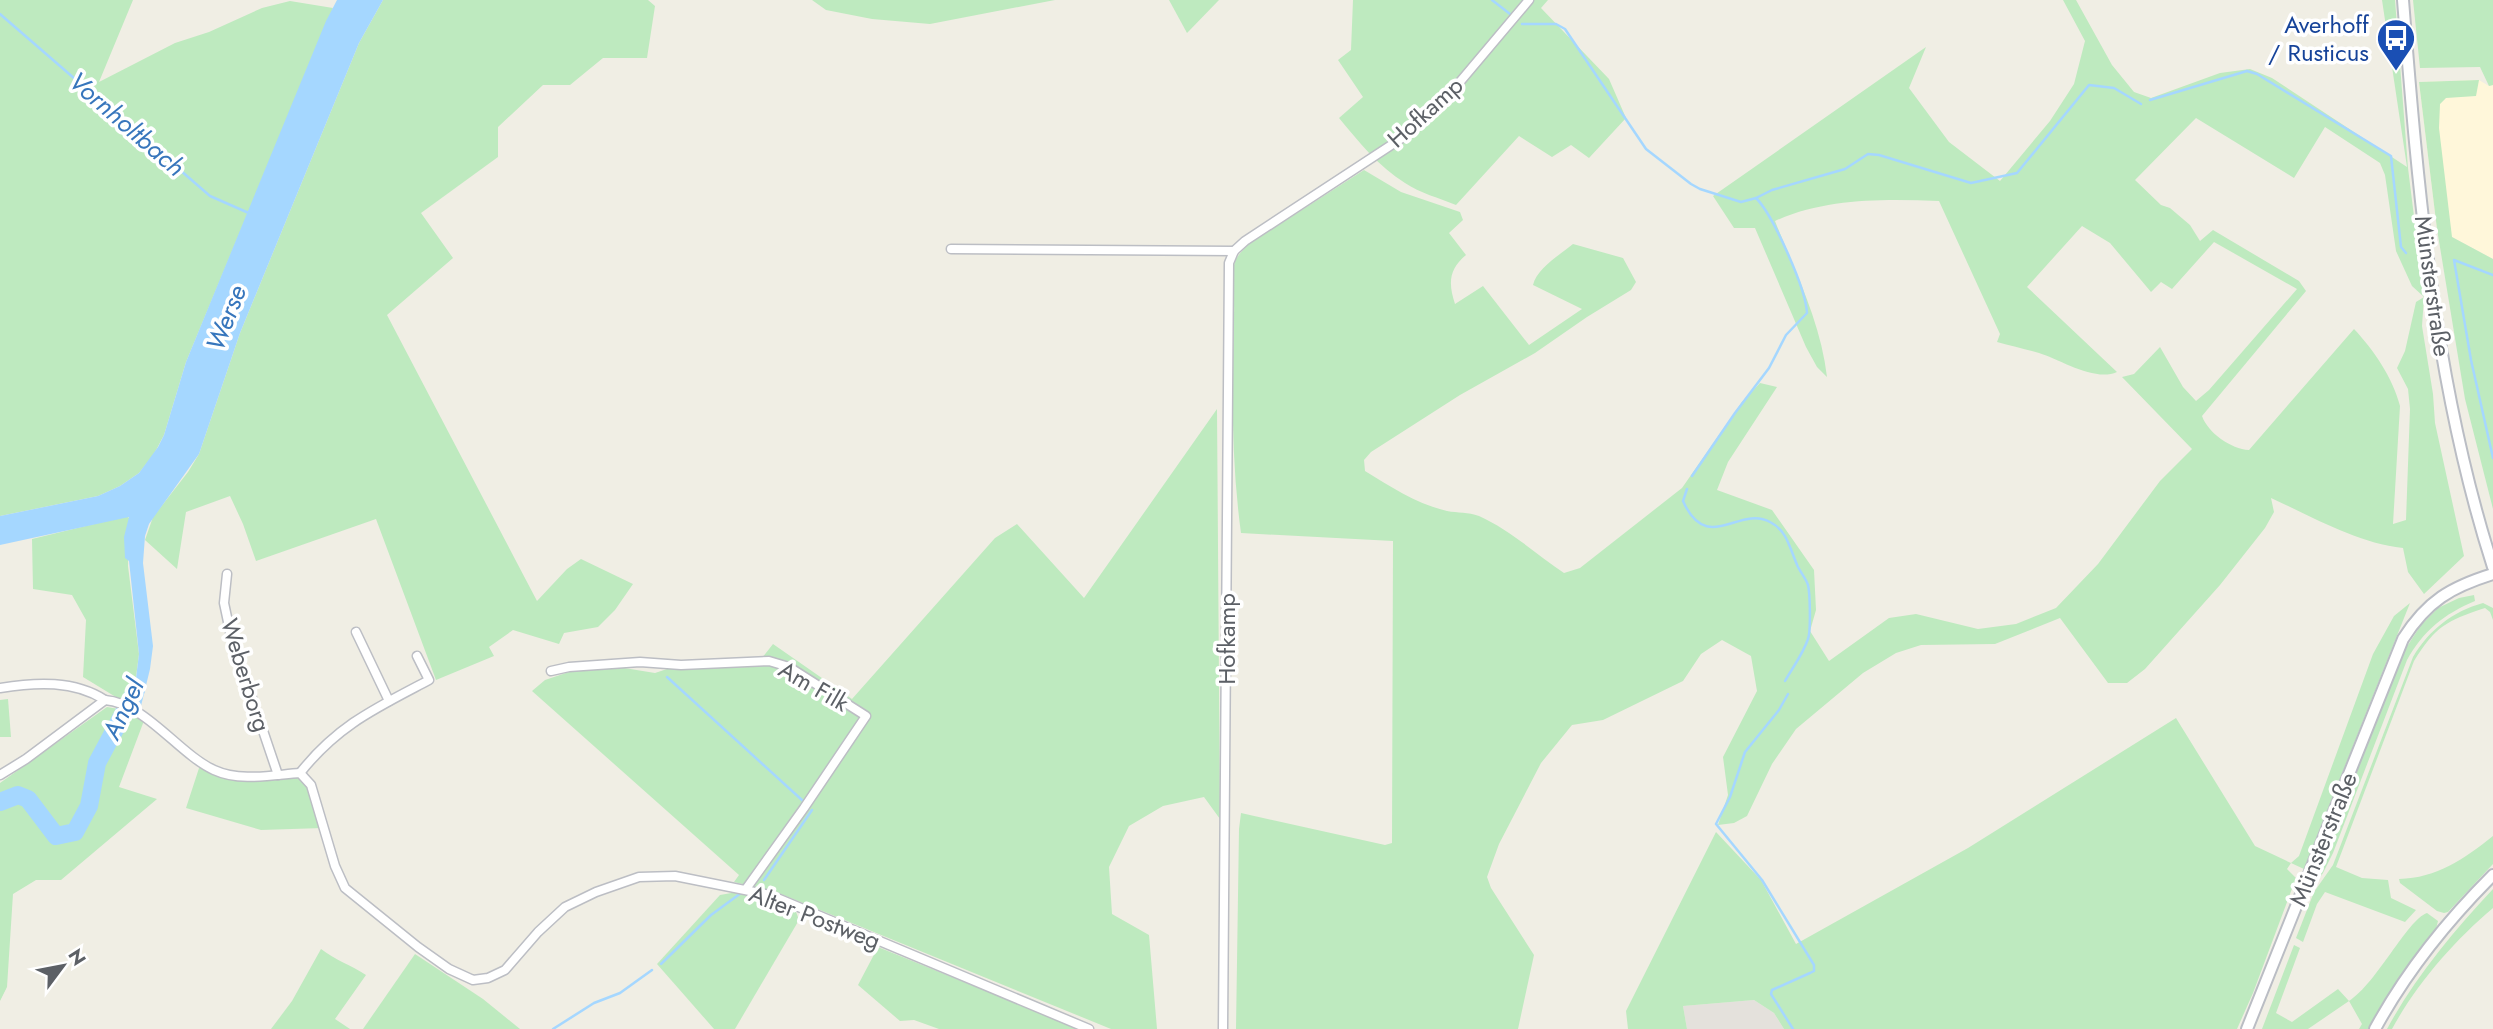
<svg xmlns="http://www.w3.org/2000/svg" width="2493" height="1029" viewBox="0 0 2493 1029" font-family="Jost,sans-serif">
  <rect width="100%" height="100%" fill="#f0eee4"/>
  <polygon fill="#fff7da" points="2479,80 2489,86 2493,85 2493,259 2437,229 2419,82"/>
  <polygon fill="#e4e1dc" points="1754,1000 1774,1013 1784,1029 1687,1029 1683,1006"/>
  <g fill="#beeabf" fill-rule="evenodd">
    <polygon points="0,0 133,0 99,82 175,43 209,32 262,8 290,1 333,8 186,362 164,435 154,454 139,473 120,486 98,496 0,516"/>
    <polygon points="383,0 648,0 655,6 647,58 603,58 570,85 543,85 498,127 498,157 421,213 453,258 387,315 537,601 567,569 581,559 633,584 615,610 598,627 564,633 559,644 513,630 489,647 494,656 436,680 376,519 256,561 243,524 230,496 186,512 177,569 145,540 153,517 188,472 199,454 240,333 359,43"/>
    <polygon points="812,0 1055,0 930,24 872,19 826,10"/>
    <polygon points="1169,0 1219,0 1187,33"/>
    <path d="M1353,0h195l-7,8 68,71 17,39 -37,40 -18,-13 -19,12 -33,-21 -63,69c-17,-7 -36,-12 -51,-22 -26,-16 -47,-42 -66,-65l24,-21 -25,-37 13,-10z"/>
    <path d="M2063,0h13l36,65 22,27 17,6 69,-25 30,-4 22,9 135,89 -25,-167h13l13,168 16,129 -2,29 11,68 2,29 29,133 -40,38 -16,-22 -5,-24c-46,-5 -90,-31 -132,-50l3,14 -9,16 -45,57 -75,84 -18,14h-19l-48,-65 -65,26 -74,1 -25,8 -33,20 -67,56 -24,35 -25,52 -13,7 -16,2 10,-30 -5,-38 34,-66 -6,-35 -29,-16 -21,14 -18,27 -80,39 -31,5 -31,38 -42,81 -12,33 4,11 43,67 -16,74h-282l3,-200 2,-16 144,32 7,-2 1,-302 -152,-8c-10,-73 -9,-146 -7,-220 1,-14 -4,-34 0,-48 2,-9 9,-15 15,-21l115,-74 37,22 59,20 3,8 -14,13 17,22c-17,14 -18,28 -11,49l28,-18 46,59 53,-36 -49,-24c4,-17 27,-30 40,-41l50,14 13,24 -5,8 -44,27 -52,36 -75,42 -89,57 -7,8 1,11c26,16 52,33 82,40 11,2 21,1 32,5 31,14 57,38 85,57l16,-5 102,-80 60,-86 18,-19 17,4 -49,75 -11,28 55,20 42,60 2,40 -6,21 19,30 60,-43 27,-4 62,15 38,-5 40,-16 42,-44 62,-83 32,-32 -70,-72 12,-3 26,-27 23,40 13,14 13,-11 88,-101 -83,-47 -42,47 -11,-7 -10,10 -41,-49 -28,-17 -55,61 90,85c-22,10 -56,-12 -78,-19 -14,-4 -28,-7 -42,-11l3,-8 -61,-133c-56,-2 -113,-3 -164,20 20,50 46,102 52,156l-10,-10 -11,-20 -51,-119h-21l-21,-32 213,-149 -17,41 40,54 51,39 50,-60 24,-37 11,-43zM2196,118l98,60 31,-51 55,36 5,12 11,76 16,35 12,11 -8,5 -11,49 -8,17 11,21 2,20 -4,111 -13,4 7,-118c-7,-28 -27,-57 -46,-77l-105,121c-18,-1 -41,-17 -47,-34l104,-125 -7,-10 -86,-51 -13,11 -10,-16 -20,-17 -9,-3 -26,-25z"/>
    <polygon points="2413,0 2493,0 2493,85 2489,86 2480,67 2420,68"/>
    <polygon points="2479,80 2476,96 2446,98 2440,104 2439,128 2452,237 2493,259 2493,509 2465,399 2437,229 2419,82"/>
    <polygon points="1217,409 1220,819 1204,797 1163,806 1129,826 1109,867 1112,914 1149,935 1157,1029 1111,1029 776,892 734,882 739,875 532,691 545,680 569,672 618,667 655,673 670,668 755,667 773,644 852,699 995,538 1017,524 1084,598"/>
    <polygon points="127,516 129,518 128,566 139,654 136,677 124,702 83,677 86,620 72,595 33,589 32,539"/>
    <path d="M2474,595l1,6c-31,13 -52,30 -68,59l-74,193 -10,20 -10,14 6,-22 79,-203 8,-14 15,-23 17,-17 21,-10z"/>
    <polygon points="2410,603 2304,869 2291,863 2287,869 2296,878 2253,993 2237,1029 1784,1029 1774,1013 1754,1000 1683,1006 1687,1029 1628,1029 1626,1011 1716,832 1761,880 1796,944 1968,848 2176,718 2255,846 2291,863 2299,856 2373,654 2394,616"/>
    <path d="M2483,603l10,5v12l-3,-8 -5,-4c-39,13 -49,18 -71,53l-78,206 26,11 26,2 3,18 25,12 -11,12 -80,-30 -8,12 -14,38 -7,-4 18,-46 19,-27 80,-208c16,-27 40,-46 70,-54z"/>
    <polygon points="8,699 11,737 0,737 0,700"/>
    <path d="M107,707l12,2c-9,16 -19,32 -27,49 -10,22 -1,70 -37,70l-25,-30 -13,-5 -17,7v-17z"/>
    <polygon points="140,715 145,718 119,787 157,799 61,880 36,880 13,894 7,987 0,1001 0,802 18,795 28,799 55,836 75,832 89,806 97,763 130,717"/>
    <polygon points="201,762 241,777 300,773 311,785 323,828 261,830 186,808"/>
    <path d="M2493,836v28l-45,48 -4,1 -7,-2 -37,-28 -1,-4c38,-1 65,-20 94,-43z"/>
    <path d="M2493,889v19c-39,33 -76,75 -101,121h-5c28,-52 66,-97 106,-140z"/>
    <polygon points="737,892 768,898 795,909 799,920 735,1029 714,1029 657,964 720,895"/>
    <path d="M2427,913l11,8 -2,8 -34,45 -34,55h-9l3,-5 -13,-23 -41,28h-46l32,-84 6,3 -24,65 16,9 46,-33 11,12c28,-18 58,-81 78,-88z"/>
    <polygon points="878,947 1072,1026 1078,1029 939,1029 914,1020 900,1021 858,985"/>
    <path d="M321,949c14,11 30,16 45,26l-31,44 15,10h-79l21,-28z"/>
    <polygon points="415,954 483,999 520,1029 363,1029"/>
  </g>
  <polygon fill="#a5d7ff" points="337,0 383,0 359,43 240,333 199,454 149,524 145,536 143,563 153,646 150,669 140,710 124,702 136,678 139,654 129,561 125,558 124,537 129,517 0,545 0,516 98,496 120,486 139,473 158,447 164,435 186,362 326,21"/>
  <g fill="none" stroke-linecap="round" stroke-linejoin="round">
    <g stroke="#a5d7ff" stroke-width="2.5">
      <polyline points="1492,0 1510,14"/>
      <polyline points="0,14 210,196 251,214"/>
      <path d="M1522,24h34l9,5 81,120 45,35 9,5 41,13 15,-4c17,17 50,91 51,115l-21,22 -17,33 -34,45 -43,63"/>
      <polyline points="2150,100 2247,71 2257,74 2391,156 2401,247 2406,253"/>
      <polyline points="1756,198 1772,190 1845,169 1868,154 1879,155 1971,183 2017,173 2089,85 2114,88 2141,104"/>
      <polyline points="2493,275 2454,260 2471,360 2493,458"/>
      <path d="M1687,489l-4,12c24,54 56,4 87,21 18,9 20,28 28,45 3,6 8,12 10,18 2,8 3,46 0,54 -5,15 -15,28 -23,42"/>
      <polyline points="667,677 803,801"/>
      <polyline points="1788,694 1779,710 1745,752 1730,797 1716,824 1762,880 1814,965 1814,971 1810,973 1772,990 1771,994 1793,1029"/>
      <polyline points="764,880 812,810"/>
      <polyline points="661,964 711,915 741,893"/>
      <polyline points="553,1029 594,1003 620,993 652,970"/>
    </g>
    <polyline stroke="#a5d7ff" stroke-width="18" points="0,802 18,795 28,799 56,836 75,832 89,806 97,763 136,690"/>
    <g stroke="#bcbec4" stroke-width="11">
      <g id="street">
        <polyline points="951,249 1234,251"/>
        <polyline points="227,574 224,603 231,636 278,775"/>
        <polyline points="356,632 389,701"/>
        <polyline points="551,671 569,667 640,662 681,665 769,661 789,667 866,716 804,808 746,889"/>
        <path d="M0,688c36,-6 74,-8 105,12"/>
        <path d="M300,773c38,-48 76,-65 129,-93l-12,-24"/>
        <path d="M0,775l26,-16 79,-59c40,3 74,54 109,70 26,12 58,5 86,3l11,12 24,81 10,22 73,59 31,22 24,11 15,-2 17,-8 33,-38 27,-25 31,-15 43,-15 36,-1 95,19 319,134"/>
        <polyline points="1223,1029 1229,263 1234,251 1245,241 1402,138 1459,83 1529,0"/>
      </g>
    </g>
    <g stroke="#babdc4" stroke-width="14">
      <g id="secondary">
        <path d="M2403,0c15,190 31,384 90,567"/>
        <path d="M2247,1029l156,-390c24,-38 48,-52 90,-65"/>
        <path d="M2375,1029c31,-57 72,-108 118,-154"/>
      </g>
    </g>
    <use href="#street" stroke="#fff" stroke-width="8"/>
    <use href="#secondary" stroke="#fff" stroke-width="10"/>
  </g>
  <defs>
    <g id="bus-pin" transform="scale(2.0125)"><path d="M0 17L-7.5 6A9.5 9.5 0 1 1 7.5 6Z" fill="#1a4fb4" stroke="#fff"/><path d="M-5-6H5V4H4V6H2V4H-2V6H-4V4H-5ZM-3.5-4V0h7V-4ZM-3.5 1.2v1.5H-2V1.2ZM2 1.2v1.5H3.5V1.2Z" fill="#fff"/></g>
  </defs>
  <g fill-rule="evenodd">
    <use href="#bus-pin" x="2396" y="38"/>
  </g>
  <g text-anchor="middle" dominant-baseline="central" stroke-width="7" stroke-linejoin="round" paint-order="stroke">
    <g font-size="24" fill="#164399" stroke="#fff" text-anchor="end">
      <text x="2369" y="24">Averhoff<tspan x="2369" dy="28">/ Rusticus</tspan></text>
    </g>
    <g font-size="24" fill="#5c6066" stroke="#fff">
      <text transform="translate(1425 112) rotate(-42)">Hofkamp</text>
      <text transform="translate(2433 286) rotate(82)">Münsterstraße</text>
      <text transform="translate(1226 639) rotate(-90)">Hofkamp</text>
      <text transform="translate(246 675) rotate(73)">Weberborg</text>
      <text transform="translate(814 686) rotate(30)">Am Filk</text>
      <text transform="translate(2323 839) rotate(-68)">Münsterstraße</text>
      <text transform="translate(815 917) rotate(21)">Alter Postweg</text>
    </g>
    <g font-size="26" font-style="italic" fill="#3776bc" stroke="#fff">
      <text transform="translate(127 124) rotate(41)">Vornholtbach</text>
      <text transform="translate(226 318) rotate(-69)">Werse</text>
      <text transform="translate(123 709) rotate(-65)">Angel</text>
    </g>
  </g>
  <g transform="translate(63 966) rotate(58)" stroke="#ffffff" stroke-width="5" paint-order="stroke">
  <path d="M0-5L12 26L0 18L-12 26Z" fill="#5c6066"/>
  <text y="-10" font-size="19" font-weight="bold" text-anchor="middle" fill="#5c6066">N</text>
  </g>
</svg>
